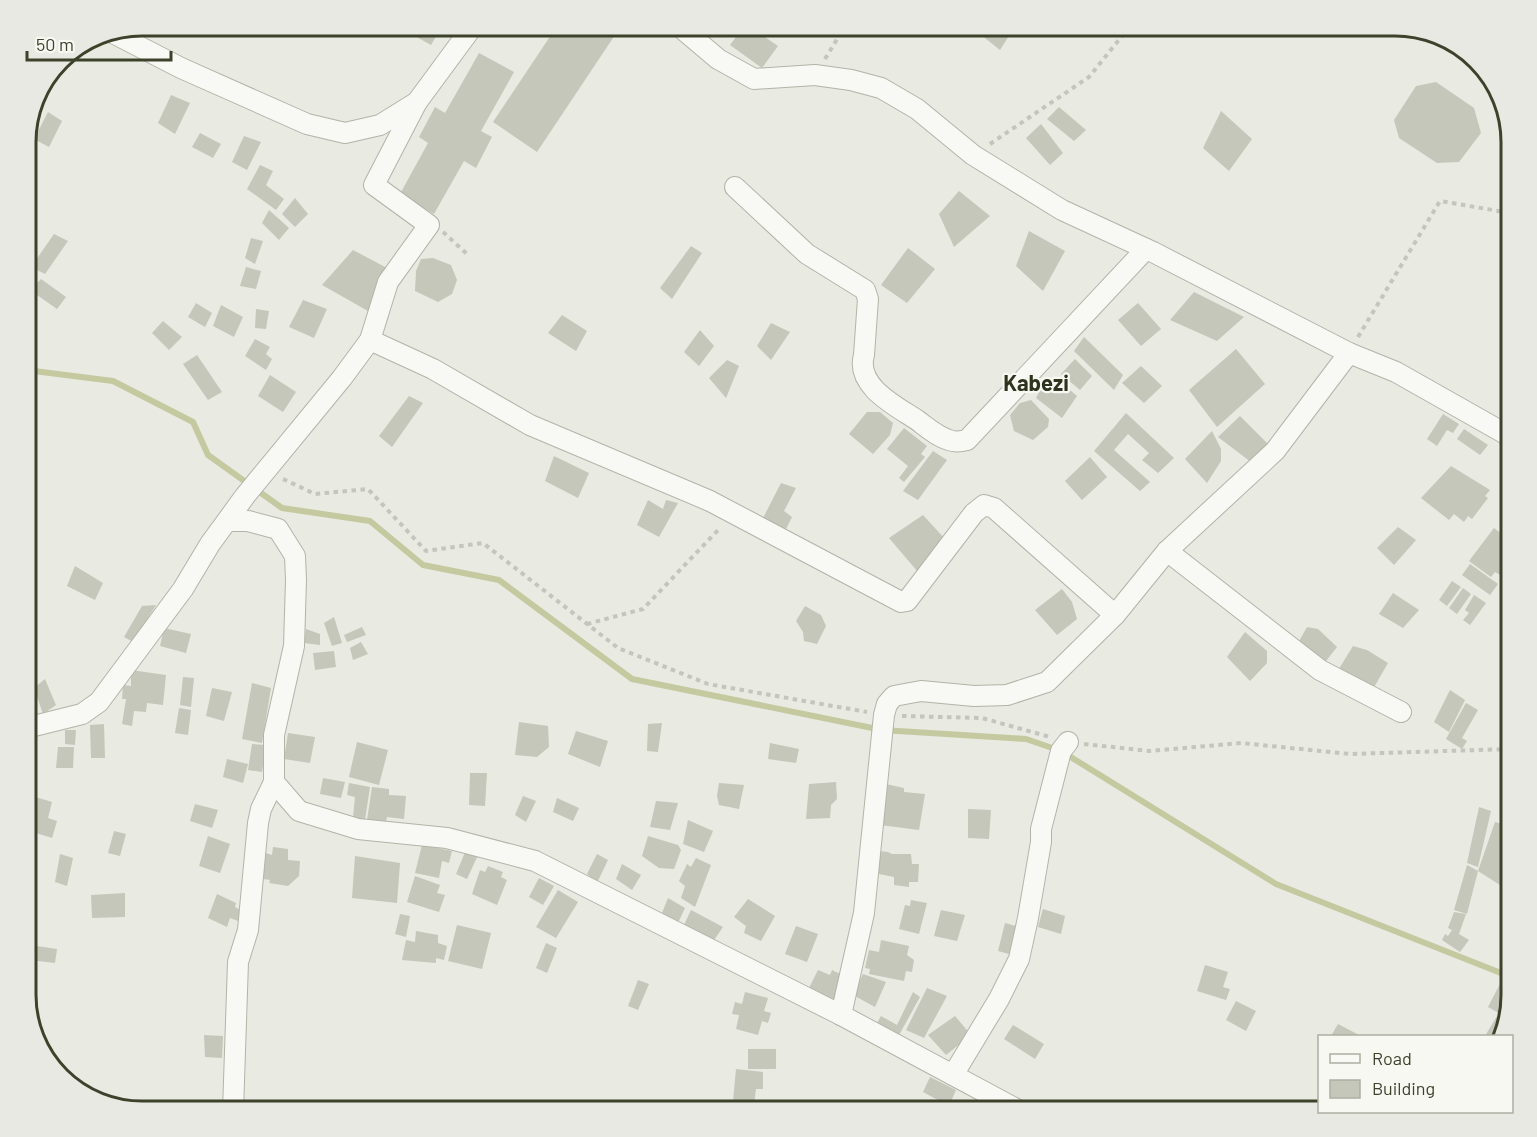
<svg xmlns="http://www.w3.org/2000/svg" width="1537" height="1137" viewBox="0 0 1537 1137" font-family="Barlow,sans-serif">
  <rect width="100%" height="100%" fill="#e9eae2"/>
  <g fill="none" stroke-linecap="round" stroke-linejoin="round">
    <polyline stroke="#c5c99f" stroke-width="6" points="26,370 113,381 193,422 208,455 282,508 370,521 423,565 499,580 632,679 882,730 1026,739 1061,751 1276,884 1511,977"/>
  </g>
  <g fill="#c4c7ba">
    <polygon points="406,26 442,26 431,45 404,30"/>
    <polygon points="557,26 621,26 537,152 493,122"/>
    <polygon points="744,26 766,26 771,29 765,37 778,46 762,68 730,45"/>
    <polygon points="970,26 1004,26 1012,31 1000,50"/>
    <polygon points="479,53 514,72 481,131 492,137 476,168 464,161 434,214 400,194 428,143 419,137 435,107 445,113"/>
    <polygon points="1436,82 1474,108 1481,133 1459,162 1437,163 1399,138 1394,120 1416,86"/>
    <polygon points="171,95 190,103 175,134 158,123"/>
    <polygon points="1059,107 1086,130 1074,141 1047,119"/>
    <polygon points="1221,111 1252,139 1229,171 1203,148"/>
    <polygon points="48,112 62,121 49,147 34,139"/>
    <polygon points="1041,124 1063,153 1050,165 1026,138"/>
    <polygon points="200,133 221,144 213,158 192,147"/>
    <polygon points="244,136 261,142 247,170 232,162"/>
    <polygon points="260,165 273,171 266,185 284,199 276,210 247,189"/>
    <polygon points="959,191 990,216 954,247 939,214"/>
    <polygon points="295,198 308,214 295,227 282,214"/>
    <polygon points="269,210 289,228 279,240 262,223"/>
    <polygon points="1029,231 1065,251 1043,291 1016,266"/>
    <polygon points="54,234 68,241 45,274 31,267"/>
    <polygon points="251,238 263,241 255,264 245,258"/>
    <polygon points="691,246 702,253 672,299 660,288"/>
    <polygon points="908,248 935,269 907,303 881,285"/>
    <polygon points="353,250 387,268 368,311 322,285"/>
    <polygon points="433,258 451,265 457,280 452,294 438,302 415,291 416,271 421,259"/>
    <polygon points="246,267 261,271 256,289 240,286"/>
    <polygon points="41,279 66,297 57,309 30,290"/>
    <polygon points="1194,292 1244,317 1217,341 1170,320"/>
    <polygon points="303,300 327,309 314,338 289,327"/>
    <polygon points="196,303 212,313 205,327 188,317"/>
    <polygon points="1138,303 1161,329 1141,346 1118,320"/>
    <polygon points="221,305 243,317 234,337 213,326"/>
    <polygon points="256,309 269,311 266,329 255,328"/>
    <polygon points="562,315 587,331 576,351 548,333"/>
    <polygon points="163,321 182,337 169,350 152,333"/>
    <polygon points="771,323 790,332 771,360 757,346"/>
    <polygon points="700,330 714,346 699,366 684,352"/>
    <polygon points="1084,337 1123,375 1114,390 1074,351"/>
    <polygon points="255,339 270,347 266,354 272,359 266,370 245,356"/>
    <polygon points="1236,349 1265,384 1217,427 1189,390"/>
    <polygon points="197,355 222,392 208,400 183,364"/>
    <polygon points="1075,359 1092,376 1080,390 1061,374"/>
    <polygon points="727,360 739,366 726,398 709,378"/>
    <polygon points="1141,366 1162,386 1144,403 1122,383"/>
    <polygon points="270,375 296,392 283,412 258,396"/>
    <polygon points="1045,380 1058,380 1077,396 1062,418 1036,398"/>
    <polygon points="409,396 423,403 392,447 379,436"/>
    <polygon points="1031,400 1049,419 1048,427 1033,440 1014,431 1010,415 1020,403"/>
    <polygon points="867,412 880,412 893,423 890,435 873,454 849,434"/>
    <polygon points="1126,413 1174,458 1158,473 1142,460 1149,453 1128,434 1114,450 1150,482 1140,491 1094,451"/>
    <polygon points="1443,414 1459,424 1453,433 1447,430 1437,446 1427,439"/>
    <polygon points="1240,416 1268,444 1251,462 1218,437"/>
    <polygon points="904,428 927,446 921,454 925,457 904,482 899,478 908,466 887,449"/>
    <polygon points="1464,429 1488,445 1480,455 1457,439"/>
    <polygon points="1212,431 1221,449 1221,461 1207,483 1185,459"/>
    <polygon points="933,451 947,460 918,500 903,491"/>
    <polygon points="554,456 589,473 578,498 545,481"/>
    <polygon points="1090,457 1107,477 1082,500 1065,481"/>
    <polygon points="1451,466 1490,490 1485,496 1488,498 1472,519 1468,516 1464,522 1454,514 1449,520 1421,498"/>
    <polygon points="781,483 796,488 784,511 792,517 786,529 763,518"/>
    <polygon points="648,500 663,509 666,500 678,503 659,537 637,525"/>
    <polygon points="923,515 945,539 918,572 889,538"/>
    <polygon points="1398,527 1416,540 1394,565 1377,548"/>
    <polygon points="1494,528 1511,541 1511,563 1502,576 1495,572 1491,577 1469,561"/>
    <polygon points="1470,564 1498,584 1490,595 1462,575"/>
    <polygon points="75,566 103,583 95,600 67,586"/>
    <polygon points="1452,581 1461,587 1447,606 1439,600"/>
    <polygon points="1463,588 1471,594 1457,614 1449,608"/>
    <polygon points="1062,589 1072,602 1077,619 1057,635 1035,610"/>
    <polygon points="1393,593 1419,610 1403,628 1379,614"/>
    <polygon points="1474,595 1486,603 1470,625 1463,620 1469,613 1465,610"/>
    <polygon points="156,605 133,642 124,637 142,606"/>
    <polygon points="805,606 821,615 826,626 817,644 804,641 803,632 796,621"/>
    <polygon points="334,617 342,643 332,646 324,623"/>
    <polygon points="362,627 366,635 347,642 344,635"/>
    <polygon points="1307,627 1318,629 1337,647 1326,661 1298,643"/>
    <polygon points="164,628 191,634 186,653 160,646"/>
    <polygon points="306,629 320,634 320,645 304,643"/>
    <polygon points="1245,632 1267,651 1267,663 1250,681 1227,657"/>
    <polygon points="361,642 368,654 353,660 350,648"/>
    <polygon points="1511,645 1511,663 1503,656"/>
    <polygon points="1353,646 1367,650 1388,663 1373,689 1337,672"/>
    <polygon points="334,651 336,667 315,670 313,653"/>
    <polygon points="131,670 166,675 163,705 147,703 146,712 134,711 132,726 122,724 126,699 122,699 123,685 131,686"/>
    <polygon points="183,677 194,678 191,707 180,705"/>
    <polygon points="45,679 56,705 43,714 34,688"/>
    <polygon points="252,683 271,688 262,743 242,739"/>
    <polygon points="212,688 232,692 224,721 206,716"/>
    <polygon points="1450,690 1465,700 1449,732 1434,722"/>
    <polygon points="1466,703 1478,710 1462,738 1467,741 1462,749 1446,739"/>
    <polygon points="179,708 191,710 188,735 175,733"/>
    <polygon points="519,722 548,726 549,747 537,757 515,755"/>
    <polygon points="662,723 658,752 647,751 648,724"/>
    <polygon points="104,724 105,758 91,758 90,725"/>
    <polygon points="65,730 76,730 75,745 65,744"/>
    <polygon points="576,731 608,741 600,767 568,754"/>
    <polygon points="288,733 315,737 310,763 284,759"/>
    <polygon points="357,742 388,750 379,785 349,777"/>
    <polygon points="770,743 799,749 796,763 768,759"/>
    <polygon points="252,744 266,745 262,772 248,770"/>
    <polygon points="58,747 74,747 73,768 56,768"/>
    <polygon points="227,759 248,764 243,783 223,777"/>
    <polygon points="470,773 487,773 485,806 469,805"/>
    <polygon points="323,778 345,782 341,798 320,794"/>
    <polygon points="836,782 837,799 831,805 830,818 806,819 809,784"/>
    <polygon points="349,783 370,787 365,820 353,818 355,797 347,795"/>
    <polygon points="719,783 744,785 739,809 719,805 717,796"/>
    <polygon points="886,784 904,788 904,792 925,794 919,830 880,825"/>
    <polygon points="372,787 389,789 389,795 406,796 404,819 387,817 386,822 367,820"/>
    <polygon points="29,795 52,802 48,818 57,821 52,838 26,830 26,808"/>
    <polygon points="523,796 536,801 526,822 515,815"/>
    <polygon points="557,798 579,808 573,821 553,812"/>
    <polygon points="656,801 678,803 670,830 650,827"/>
    <polygon points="195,804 218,810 212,828 190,821"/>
    <polygon points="1479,807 1491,811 1478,867 1467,863"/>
    <polygon points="968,809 991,810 989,839 968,838"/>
    <polygon points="688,820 713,831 704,852 683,844"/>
    <polygon points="1495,822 1511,826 1511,892 1478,871"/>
    <polygon points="114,831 126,834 120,856 108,853"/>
    <polygon points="208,836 230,844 220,873 199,866"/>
    <polygon points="648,836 678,845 681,850 674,869 659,868 642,856"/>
    <polygon points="422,845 452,851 449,863 442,861 439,878 415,873"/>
    <polygon points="273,847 288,849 288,860 300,861 299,876 288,886 269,883 270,880 263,879 266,853 272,855"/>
    <polygon points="466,850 478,855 467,879 456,874"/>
    <polygon points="878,851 888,852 892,854 911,854 912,864 919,864 918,882 909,882 909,887 894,885 894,877 879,874"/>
    <polygon points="60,854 73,858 67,886 55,882"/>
    <polygon points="597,854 608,860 597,883 587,874"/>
    <polygon points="355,856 400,863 397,903 352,898"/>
    <polygon points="696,858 711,865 695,907 681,898 685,886 679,881 687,864 691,867"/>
    <polygon points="622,864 641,875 632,890 616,879"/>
    <polygon points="1467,865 1478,871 1467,914 1454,910"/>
    <polygon points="488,866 503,872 501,877 507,880 497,905 472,894 480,870 485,872"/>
    <polygon points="415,876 440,885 437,893 445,895 439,912 407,902"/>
    <polygon points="539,878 554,886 543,905 529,897"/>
    <polygon points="558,890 578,902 556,938 536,927"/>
    <polygon points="125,893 125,917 92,918 91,895"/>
    <polygon points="217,894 236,903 235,907 242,911 238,921 230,918 227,927 208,918"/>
    <polygon points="668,898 685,908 678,923 662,913"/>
    <polygon points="748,899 775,916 761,941 744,933 746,926 734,917"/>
    <polygon points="911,900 927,903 919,934 899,929 905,905 910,906"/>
    <polygon points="1043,909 1065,916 1061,934 1038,927"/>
    <polygon points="691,910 723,927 712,943 683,927"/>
    <polygon points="941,910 965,915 957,941 934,936"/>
    <polygon points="1454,912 1466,914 1459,934 1469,940 1460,952 1442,940 1445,934 1448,936 1452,930 1448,928"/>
    <polygon points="400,914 410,916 406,937 395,934"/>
    <polygon points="1005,923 1016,926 1009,954 998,951"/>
    <polygon points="457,925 491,933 482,969 448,961"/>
    <polygon points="796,926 818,934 807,962 785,954"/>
    <polygon points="416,931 438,935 438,943 447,946 444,960 436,958 436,963 402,960 406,940 415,942"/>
    <polygon points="26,936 30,936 27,963 26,963"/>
    <polygon points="881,940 909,946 907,955 914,960 912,972 906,971 904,981 869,974 870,969 865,968 869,950 879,952"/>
    <polygon points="546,943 557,948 547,973 536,968"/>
    <polygon points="30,945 57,949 55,963 29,960"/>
    <polygon points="1205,965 1228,972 1223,987 1230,989 1226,1000 1197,991"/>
    <polygon points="818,970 830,975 832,970 844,976 837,1001 809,988"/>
    <polygon points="863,974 886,982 875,1007 853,995"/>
    <polygon points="638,980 649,984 638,1010 628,1006"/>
    <polygon points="1502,980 1511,985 1511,995 1504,1016 1488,1007"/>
    <polygon points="927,988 947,996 924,1038 906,1030"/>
    <polygon points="745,992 768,998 764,1011 771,1013 768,1023 762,1021 758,1035 736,1029 739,1015 732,1014 735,1002 742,1004"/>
    <polygon points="913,992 920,997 898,1037 877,1023 881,1016 897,1025"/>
    <polygon points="1236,1001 1256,1011 1246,1031 1226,1020"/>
    <polygon points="955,1016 971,1035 946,1055 928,1035"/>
    <polygon points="1497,1016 1503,1020 1497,1036 1485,1036"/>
    <polygon points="1338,1024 1361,1036 1331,1036"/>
    <polygon points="1013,1025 1044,1044 1035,1059 1004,1039"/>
    <polygon points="204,1035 223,1036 222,1058 205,1057"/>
    <rect x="748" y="1049" width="28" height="20"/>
    <polygon points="736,1069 763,1072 763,1089 756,1089 754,1104 733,1101"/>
    <polygon points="930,1077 956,1090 949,1106 923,1092"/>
    <polygon points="931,1099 948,1108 946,1111 927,1111"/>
    <polygon points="145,1100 184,1111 142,1111"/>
    <polygon points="957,1106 981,1110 981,1111 955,1111"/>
  </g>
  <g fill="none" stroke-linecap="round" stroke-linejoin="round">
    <g stroke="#b2b4a7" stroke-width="22">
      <g id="street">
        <polyline points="679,26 718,59 754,79 815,75 851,80 881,88 917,109 973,155 1062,210 1153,252 1349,353 1396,372 1511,437"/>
        <polyline points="111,32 181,68 307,124 345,133 380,125 417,102 473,26"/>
        <path d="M735,187l72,67 58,36 3,9 -4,56c-9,31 32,51 53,65 11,8 23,19 36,21 5,1 10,0 14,-1l179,-191"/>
        <polyline points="370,340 433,369 530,425 710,501 901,602 907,601 974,513 984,505 994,508 1115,615"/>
        <polyline points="228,521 248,521 278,529 295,556 296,580 294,646 274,735 274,782 299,811 358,829 447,838 535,861 841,1015 1020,1111"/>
        <polyline points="1167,551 1320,670 1401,712"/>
        <polyline points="26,728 82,714 99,702 183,589 210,544 245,496 342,378 370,340 388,282 429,225 374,185 417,102"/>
        <polyline points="841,1015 864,913 884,715 887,704 894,696 921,691 974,696 1007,695 1047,682 1115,615 1167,551 1275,451 1349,353"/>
        <polyline points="953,1075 999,999 1019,959 1028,918 1041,842 1041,829 1061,751 1068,742"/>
        <polyline points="233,1111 238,962 248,930 258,823 261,809 274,782"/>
      </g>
    </g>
    <g stroke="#c4c5bc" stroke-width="4" stroke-dasharray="4.5 4.5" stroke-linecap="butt">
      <polyline points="825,59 845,26"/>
      <polyline points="990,144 1089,77 1130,26"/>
      <polyline points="443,232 467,254"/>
      <polyline points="1358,337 1440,201 1510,213"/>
      <polyline points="283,479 315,494 368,489 426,551 483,543 618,648 708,684 867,712"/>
      <polyline points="587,624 643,609 720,528"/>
      <polyline points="902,716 982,718 1050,737"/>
      <polyline points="1084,744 1150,751 1241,743 1350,754 1511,749"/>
    </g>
    <use href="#street" stroke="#f8f8f5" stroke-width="20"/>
  </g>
  <g text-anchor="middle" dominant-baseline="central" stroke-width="4.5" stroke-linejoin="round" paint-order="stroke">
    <g font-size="22" font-weight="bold" fill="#2e331d" stroke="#f7f8f2">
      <text x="1036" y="382">Kabezi</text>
    </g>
  </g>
  <path d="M0 0H1537V1137H0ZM142 36H1395A106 106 0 0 1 1501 142V995A106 106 0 0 1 1395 1101H142A106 106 0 0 1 36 995V142A106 106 0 0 1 142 36Z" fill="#e8e9e2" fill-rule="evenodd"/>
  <path fill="none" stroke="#3d422b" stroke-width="3" d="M142 36H1395A106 106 0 0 1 1501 142V995A106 106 0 0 1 1395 1101H142A106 106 0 0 1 36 995V142A106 106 0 0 1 142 36Z"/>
  <rect x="1318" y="1035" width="195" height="78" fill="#f7f8f2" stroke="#adafa2" stroke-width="1.5"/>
  <rect x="1330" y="1054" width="30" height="9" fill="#f8f8f5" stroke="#adafa2" stroke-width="1.5"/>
  <text x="1372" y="1065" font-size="18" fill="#3d422b">Road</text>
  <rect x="1330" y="1080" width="30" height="18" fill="#c4c7ba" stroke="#adafa2" stroke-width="1.5"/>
  <text x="1372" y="1095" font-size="18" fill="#3d422b">Building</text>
  <path d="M27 51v9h144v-9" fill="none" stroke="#3d422b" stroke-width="3"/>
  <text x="36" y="51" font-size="18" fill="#3d422b" stroke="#f7f8f2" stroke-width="4.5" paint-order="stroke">50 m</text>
</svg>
